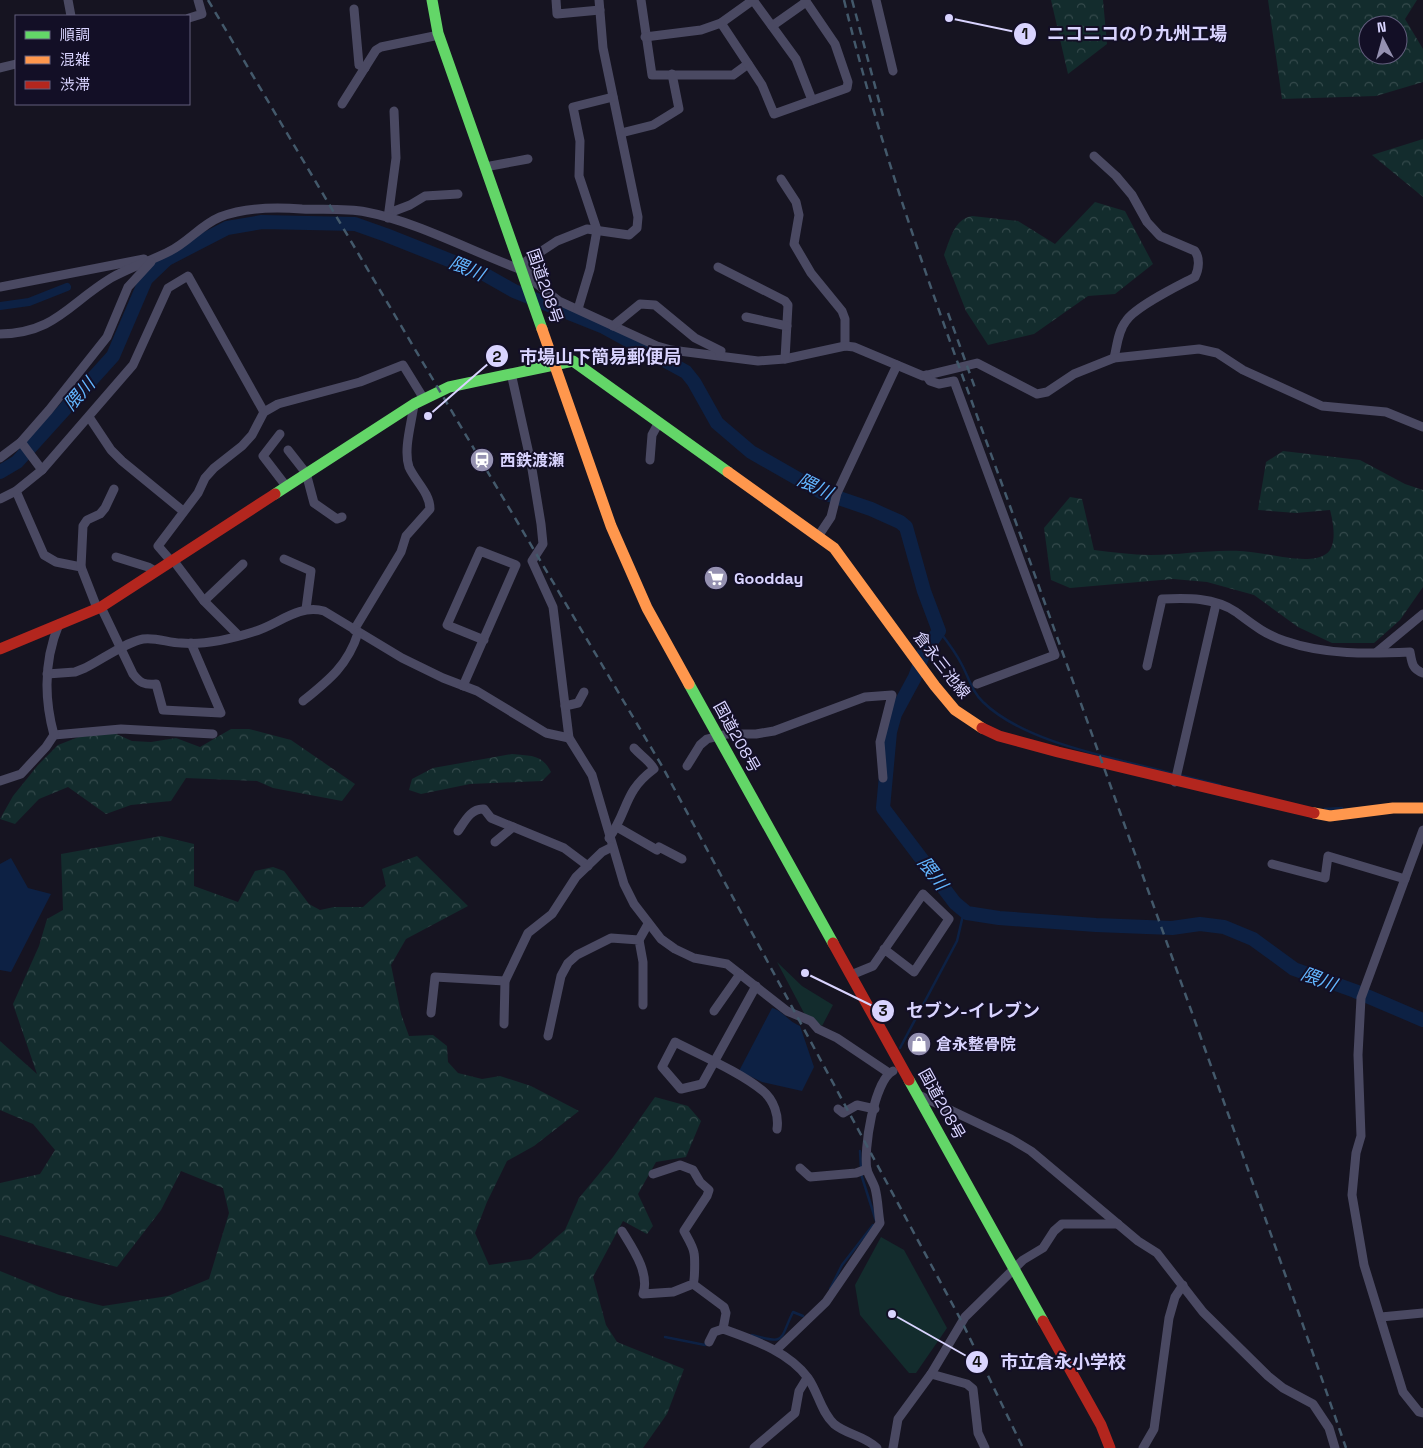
<svg xmlns="http://www.w3.org/2000/svg" width="1423" height="1448" viewBox="0 0 1423 1448" font-family="'Space Grotesk','Noto Sans JP',sans-serif">
  <defs>
    <pattern id="forest-crowns" width="20" height="18" patternUnits="userSpaceOnUse" patternTransform="scale(1.25)"><rect width="20" height="18" fill="#132c2d"/><path d="M2 6a3 3 0 1 1 6 0M12 15a3 3 0 1 1 6 0" fill="none" stroke="#354a4c"/></pattern>
  </defs>
  <rect width="100%" height="100%" fill="#161421"/>
  <g fill="#132c2d">
    <polygon points="777,962 802,986 833,1005 822,1026 804,1013"/>
    <polygon points="881,1237 904,1250 947,1328 916,1373 909,1373 860,1315 855,1285"/>
  </g>
  <g fill="url(#forest-crowns)" fill-rule="evenodd">
    <polygon points="1051,0 1103,0 1107,44 1068,74"/>
    <path d="M1268,0h149l-12,19 18,30v33l-47,14 -94,3zM1368,25h30v30h-30z"/>
    <polygon points="1423,139 1423,197 1372,155"/>
    <path d="M1095,202l30,9 28,53 -38,30 -27,2 -54,38 -46,11 -22,-34 -22,-56c6,-15 10,-36 28,-39l46,5 37,23z"/>
    <path d="M1283,451l77,9 45,24 18,6v97l-23,33 -26,23h-42l-34,-16 -44,-32 -47,-13 -34,-3 -103,9 -19,-8 -7,-52 26,-31 12,2 12,51c19,2 38,5 57,5 35,0 72,-8 107,-2 18,2 52,12 68,1 12,-8 7,-33 4,-44l-34,3 -38,-3 8,-48z"/>
    <polygon points="231,729 249,729 291,740 355,784 342,801 273,788 257,781 186,778 171,801 131,805 106,814 68,787 39,799 15,824 0,819 13,796 38,765 58,745 81,736 114,733 132,741 151,742 176,738 200,747"/>
    <path d="M512,754c19,2 30,0 39,18l-9,9 -72,3 -49,10 -12,-4 3,-11 21,-11z"/>
    <polygon points="161,836 194,844 194,886 238,902 255,871 273,867 284,871 309,904 320,910 334,907 363,907 386,886 382,869 417,856 468,906 406,939 391,965 401,1014 409,1036 433,1035 447,1046 448,1062 458,1073 482,1079 500,1076 531,1086 579,1111 534,1146 507,1161 487,1202 475,1233 489,1265 531,1259 565,1230 579,1198 613,1157 655,1097 688,1106 701,1121 686,1157 656,1162 638,1194 653,1226 647,1234 623,1221 593,1277 606,1325 617,1342 684,1369 667,1414 643,1448 0,1448 0,1271 59,1295 103,1306 168,1296 209,1279 229,1213 223,1188 181,1171 161,1210 117,1267 0,1235 0,1183 40,1174 55,1150 33,1124 0,1110 0,1041 37,1074 13,1004 39,946 47,919 63,910 61,854"/>
  </g>
  <g fill="#0d2144">
    <polygon points="11,858 28,888 51,894 11,972 0,970 0,864"/>
    <path d="M772,1008c10,2 17,14 28,18l14,41 -12,24 -40,-9 -23,-11z"/>
  </g>
  <g fill="none" stroke-linecap="round" stroke-linejoin="round">
    <g stroke="#0d2144" stroke-width="2.5">
      <path d="M939,631c8,10 17,22 23,34 7,13 10,27 21,37 43,42 133,56 191,72"/>
      <polyline points="1179,775 1220,785"/>
      <polyline points="1325,809 1342,808"/>
      <polyline points="900,1048 957,941 964,911"/>
      <polyline points="860,1151 861,1168"/>
      <polyline points="861,1174 876,1221"/>
      <polyline points="830,1289 842,1265 873,1225"/>
      <path d="M752,1335c35,10 27,5 41,-23l10,4"/>
      <polyline points="665,1337 705,1345 706,1342"/>
    </g>
    <polyline stroke="#0d2144" stroke-width="8" points="0,306 29,302 67,287"/>
    <polyline stroke="#0d2144" stroke-width="14" points="0,472 17,462 113,356 146,279 167,259 227,228 262,222 355,224 386,235 484,274 514,291 604,327 686,372 694,382 717,423 751,452 821,492 871,509 900,522 906,527 924,591 939,631 924,652 915,677 895,714 890,732 883,808 955,903 967,913 999,918 1096,925 1172,928 1200,924 1224,927 1253,939 1294,969 1355,991 1423,1020"/>
    <g stroke="#4a4962" stroke-width="9">
      <polyline points="68,0 71,16"/>
      <polyline points="556,0 557,14 600,10"/>
      <polyline points="641,0 652,75 733,75 748,64"/>
      <polyline points="753,0 796,59 812,100"/>
      <polyline points="876,0 893,71"/>
      <polyline points="354,9 359,65 365,68"/>
      <polyline points="189,18 202,14 198,0"/>
      <polyline points="721,23 762,85 774,114 847,88 848,82 835,44 805,0"/>
      <polyline points="772,26 806,2"/>
      <polyline points="645,37 701,30 721,23 753,0"/>
      <polyline points="0,68 16,64"/>
      <polyline points="342,104 376,50 381,47 439,35"/>
      <polyline points="621,133 653,125 679,109 672,74"/>
      <path d="M1094,156l22,20 16,19 15,27 13,14 35,15c5,7 4,18 0,26 -17,9 -59,29 -69,44 -8,10 -9,25 -12,37"/>
      <polyline points="485,167 528,159"/>
      <polyline points="781,179 796,202 799,215 794,244 811,273 842,311 845,319 845,346"/>
      <polyline points="389,213 410,205 425,196 458,194"/>
      <polyline points="388,218 396,158 394,111"/>
      <polyline points="527,262 537,284 559,301 657,346 671,350 758,361 785,359 845,346 854,347 923,376 977,363 1037,394 1047,392 1074,374 1114,358 1199,349 1217,353 1243,370 1322,406 1386,412 1423,427"/>
      <polyline points="522,264 557,241 587,229 629,235 637,228 638,217 603,48 599,0"/>
      <polyline points="718,267 785,301 788,305 785,359"/>
      <polyline points="0,287 144,259"/>
      <polyline points="578,309 590,269 597,230 579,176 580,141 573,107 613,97"/>
      <polyline points="746,317 787,326"/>
      <polyline points="613,326 640,304 655,305 695,338 721,351 720,355"/>
      <path d="M0,334c55,-1 68,-30 111,-56 19,-11 40,-17 59,-27 18,-9 31,-26 50,-34 25,-10 56,-10 82,-8 21,1 43,-1 64,3 49,9 107,40 156,58"/>
      <polyline points="511,373 531,463 541,524 543,544 532,561 553,607 569,738 592,775 624,884 634,904 661,939 675,949 694,958 727,964 787,1011 811,1021 818,1029 837,1038 889,1073"/>
      <polyline points="926,375 930,381 939,384 954,381 1055,655 977,684"/>
      <polyline points="89,417 111,450 122,461 183,511"/>
      <polyline points="280,434 263,456 286,486"/>
      <polyline points="21,442 42,470"/>
      <polyline points="288,450 306,473 314,503 337,519 342,517"/>
      <polyline points="0,458 21,442 49,410 107,337 128,287 151,262"/>
      <polyline points="650,460 652,435 659,422"/>
      <polyline points="16,491 44,555 56,562 81,567 97,608"/>
      <polyline points="0,499 16,491 42,470 133,365 168,288 188,276 264,412"/>
      <polyline points="819,535 831,517 837,493 897,365"/>
      <polyline points="116,557 148,567 155,571"/>
      <polyline points="284,559 311,571 306,609"/>
      <polyline points="173,560 204,601 238,635"/>
      <polyline points="171,561 158,546 198,493 205,478 214,468 242,446 252,435 264,412 278,404 360,382 403,365 424,399"/>
      <polyline points="81,567 83,526 87,520 100,514 105,508 114,489"/>
      <polyline points="204,601 243,564"/>
      <path d="M101,607l32,67c7,9 11,11 23,10l7,26 58,3 -30,-70"/>
      <path d="M354,630l47,-78 5,-16 24,-27c0,-16 -15,-28 -21,-42 -6,-18 3,-45 5,-63"/>
      <polyline points="1377,652 1423,614"/>
      <path d="M1147,666l15,-67c25,-1 52,-2 74,13 16,12 30,23 49,29 40,14 84,13 125,11 2,11 2,17 13,21"/>
      <path d="M47,674l28,-2 10,-4c18,-9 39,-25 58,-29 13,-2 26,4 38,4 23,2 50,-4 72,-11 25,-7 44,-28 71,-21l78,47 41,20 34,13 69,42 23,5"/>
      <polyline points="463,686 516,565 480,551 447,625 484,640"/>
      <path d="M303,701c26,-21 45,-36 55,-68"/>
      <polyline points="565,706 578,703 584,692"/>
      <polyline points="54,735 121,729 213,734"/>
      <polyline points="687,766 700,745 707,739 727,734 756,734 774,731 865,697 892,695 880,742 883,778"/>
      <path d="M0,781l21,-7 25,-27 8,-12c-10,-37 -10,-75 5,-111"/>
      <polyline points="1175,782 1216,604"/>
      <polyline points="617,827 657,850 659,847 682,859"/>
      <polyline points="1423,830 1361,998 1358,1055 1361,1136 1356,1153 1352,1195 1364,1265 1403,1392 1419,1412 1423,1413"/>
      <path d="M458,831c7,-10 13,-23 26,-22l7,9 73,30 24,18"/>
      <path d="M609,838c20,-28 14,-46 45,-69 -5,-9 -13,-13 -20,-21"/>
      <polyline points="495,842 513,827"/>
      <polyline points="1272,864 1325,878 1328,856 1405,879"/>
      <polyline points="639,940 648,924"/>
      <polyline points="851,975 873,966 923,894 949,919 914,972 884,949"/>
      <path d="M756,986l-54,98 -21,5 -19,-22 13,-25c27,14 65,30 88,49 11,9 16,25 14,38"/>
      <polyline points="714,1011 740,974"/>
      <polyline points="431,1013 435,977 505,981"/>
      <polyline points="504,1024 505,981 528,933 552,914 576,877 602,852 612,847"/>
      <polyline points="548,1036 561,976 568,963 577,955 611,938 639,940 643,962 643,1005"/>
      <polyline points="921,1096 1011,1139 1031,1151 1138,1241 1157,1253 1203,1312 1268,1376 1283,1388 1313,1404 1329,1428 1335,1448"/>
      <polyline points="838,1109 843,1113 857,1105 875,1109"/>
      <polyline points="800,1168 810,1177 856,1173 867,1169"/>
      <path d="M622,1231c11,18 28,42 21,63l30,-2 20,-8c2,-4 2,-26 1,-31 -1,-7 -7,-16 -10,-22l23,-35 2,-6 -9,-8 -7,-12 -13,-5 -27,9"/>
      <polyline points="693,1284 724,1307 726,1313 723,1329"/>
      <polyline points="1381,1317 1423,1313"/>
      <path d="M709,1342l5,-10 9,-3c30,11 65,22 85,49 10,14 13,34 26,46 13,11 30,11 43,24"/>
      <path d="M776,1350l50,-48 54,-79c-2,-12 -2,-24 -5,-35 -2,-6 -6,-12 -8,-18 -4,-19 7,-90 26,-99"/>
      <polyline points="931,1374 967,1384 973,1389 978,1433 985,1448"/>
      <polyline points="754,1448 795,1413 799,1391 807,1378"/>
      <polyline points="893,1448 898,1419 931,1374 965,1317 1023,1260 1043,1248 1054,1231 1062,1224 1118,1224"/>
      <polyline points="1143,1448 1154,1429 1169,1318 1175,1297 1183,1285"/>
    </g>
    <g stroke="#63d668" stroke-width="11">
      <polyline points="432,0 438,33 542,329"/>
      <polyline points="275,494 414,404 449,387 573,361 728,472"/>
      <polyline points="689,684 833,943"/>
      <polyline points="909,1080 1043,1321"/>
    </g>
    <g stroke="#ff974d" stroke-width="11">
      <polyline points="542,329 611,526 647,608 689,684"/>
      <polyline points="728,472 834,548 935,686 955,710 982,728"/>
      <polyline points="1314,813 1330,816 1393,808 1423,808"/>
    </g>
    <g stroke="#b3261e" stroke-width="11">
      <polyline points="0,649 101,607 275,494"/>
      <polyline points="982,728 999,736 1058,752 1314,813"/>
      <polyline points="833,943 909,1080"/>
      <polyline points="1043,1321 1101,1425 1110,1448"/>
    </g>
    <g stroke="#43596b" stroke-width="2.5" stroke-dasharray="8 6" stroke-linecap="butt">
      <polyline points="208,0 662,766 962,1322 1023,1448"/>
      <path d="M844,0c47,195 122,382 189,570 105,293 211,585 313,878"/>
      <polyline points="852,0 883,116"/>
      <polyline points="948,313 975,388"/>
    </g>
  </g>
  <defs>
    <g id="station-disc" transform="scale(1.25)"><circle r="9.5" fill="#9591b1" stroke="#130f26"/><path d="M-3-6H3Q5-6 5-4V2Q5 4 3 4L4.5 6H3L1.5 4h-3L-3 6H-4.5L-3 4Q-5 4-5 2V-4Q-5-6-3-6ZM-3.5-4v3h7v-3ZM-3.5 1v1.5H-2V1ZM2 1v1.5H3.5V1Z" fill="#fff"/></g>
    <g id="supermarket-disc" transform="scale(1.25)"><circle r="9.5" fill="#9591b1" stroke="#130f26"/><path d="M-6-5.5h2.5l.6 2H6L4.5 2H-2.5L-4.4-4H-6ZM-1.5 3.2a1.3 1.3 0 1 0 .1 0ZM3 3.2a1.3 1.3 0 1 0 .1 0Z" fill="#fff"/></g>
    <g id="shop-disc" transform="scale(1.25)"><circle r="9.5" fill="#9591b1" stroke="#130f26"/><path d="M-5-2.5h2.3a2.7 3.5 0 0 1 5.4 0H5L5.5 6h-11ZM-1.5-2.5h3a1.5 2.3 0 0 0-3 0Z" fill="#fff"/></g>
  </defs>
  <g fill-rule="evenodd">
    <use href="#station-disc" x="482" y="460"/>
    <use href="#supermarket-disc" x="716" y="578"/>
    <use href="#shop-disc" x="919" y="1044"/>
  </g>
  <g text-anchor="middle" dominant-baseline="central" stroke-width="4" stroke-linejoin="round" paint-order="stroke">
    <g font-size="16" fill="#d9d4ff" stroke="#130f26">
      <text transform="translate(545 286) rotate(71)">国道208号</text>
      <text transform="translate(942 665) rotate(52)">倉永三池線</text>
      <text transform="translate(737 737) rotate(61)">国道208号</text>
      <text transform="translate(942 1104) rotate(61)">国道208号</text>
    </g>
    <g font-size="16" font-weight="bold" fill="#d9d4ff" stroke="#130f26" text-anchor="start">
      <text x="500" y="460">西鉄渡瀬</text>
      <text x="734" y="578">Goodday</text>
      <text x="936" y="1044">倉永整骨院</text>
    </g>
    <g font-size="18" font-style="italic" fill="#62b6ff" stroke="#130f26">
      <text transform="translate(467 268) rotate(23)">隈川</text>
      <text transform="translate(79 394) rotate(-48)">隈川</text>
      <text transform="translate(815 486) rotate(26)">隈川</text>
      <text transform="translate(933 873) rotate(53)">隈川</text>
      <text transform="translate(1319 979) rotate(21)">隈川</text>
    </g>
  </g>
  <path fill="none" stroke="#d9d4ff" stroke-width="2" d="M949 18L1025 34M428 416L497 356M805 973L883 1011M892 1314L977 1362"/>
  <g fill="#d9d4ff" stroke="#130f26" stroke-width="2">
    <circle cx="949" cy="18" r="5"/>
    <circle cx="428" cy="416" r="5"/>
    <circle cx="805" cy="973" r="5"/>
    <circle cx="892" cy="1314" r="5"/>
    <circle cx="1025" cy="34" r="12"/>
    <circle cx="497" cy="356" r="12"/>
    <circle cx="883" cy="1011" r="12"/>
    <circle cx="977" cy="1362" r="12"/>
  </g>
  <g font-size="15" text-anchor="middle" font-weight="bold" fill="#111">
    <text x="1025" y="39">1</text>
    <text x="497" y="362">2</text>
    <text x="883" y="1016">3</text>
    <text x="977" y="1367">4</text>
  </g>
  <g font-size="18" text-anchor="middle" font-weight="bold" fill="#d9d4ff" stroke="#130f26" stroke-width="4" stroke-linejoin="round" paint-order="stroke">
    <text x="1137" y="40">ニコニコのり九州工場</text>
    <text x="600" y="363">市場山下簡易郵便局</text>
    <text x="973" y="1017">セブン-イレブン</text>
    <text x="1063" y="1368">市立倉永小学校</text>
  </g>
  <rect x="15" y="15" width="175" height="90" fill="#130f26" stroke="#625e7d"/>
  <rect x="25" y="31" width="25" height="8" fill="#63d668" stroke="#625e7d"/>
  <text x="60" y="40" font-size="15" fill="#d9d4ff">順調</text>
  <rect x="25" y="56" width="25" height="8" fill="#ff974d" stroke="#625e7d"/>
  <text x="60" y="65" font-size="15" fill="#d9d4ff">混雑</text>
  <rect x="25" y="81" width="25" height="8" fill="#b3261e" stroke="#625e7d"/>
  <text x="60" y="90" font-size="15" fill="#d9d4ff">渋滞</text>
  <g transform="translate(1383 40) rotate(354)"><circle r="24" fill="#130f26" stroke="#625e7d"/>
  <path d="M0-4L9 19L0 12L-9 19Z" fill="#9591b1"/>
  <text y="-8" font-size="14" font-weight="bold" text-anchor="middle" fill="#d9d4ff">N</text>
  </g>
</svg>
